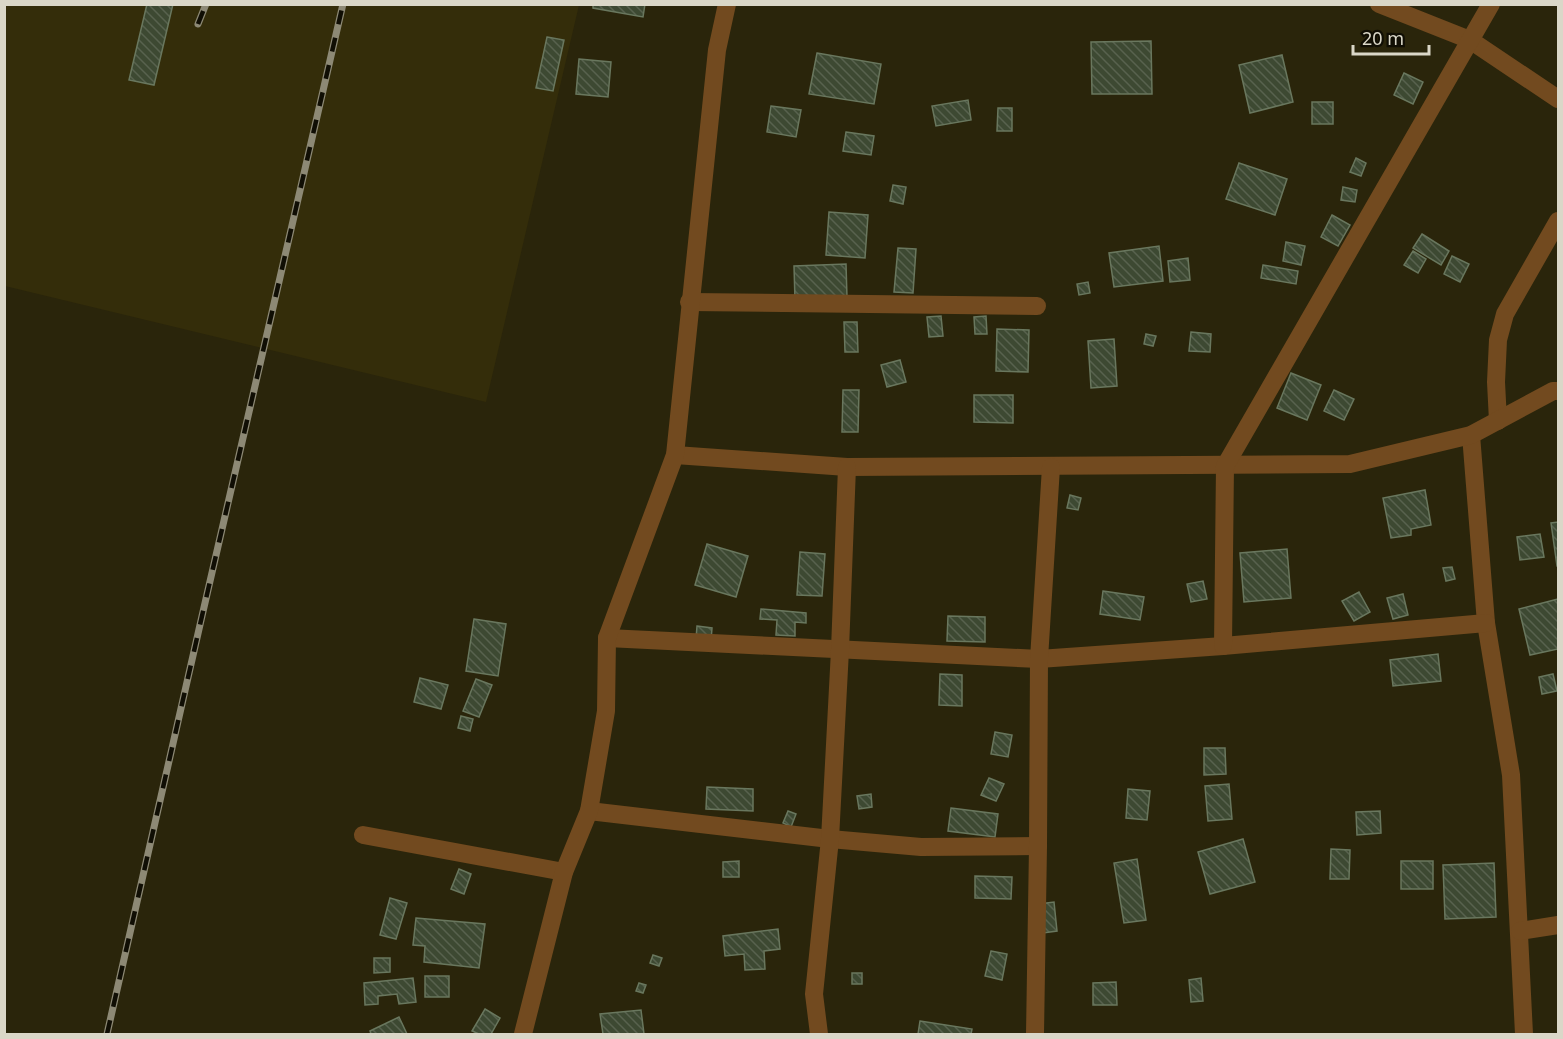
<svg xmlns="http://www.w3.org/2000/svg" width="1563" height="1039" viewBox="0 0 1563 1039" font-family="'Noto Sans',sans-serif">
  <defs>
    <pattern id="building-back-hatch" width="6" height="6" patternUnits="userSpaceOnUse" patternTransform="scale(1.5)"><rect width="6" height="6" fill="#3d4932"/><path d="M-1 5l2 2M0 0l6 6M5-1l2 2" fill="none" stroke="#58624e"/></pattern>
  </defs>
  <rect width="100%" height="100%" fill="#2a250b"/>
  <polygon fill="#342d0a" points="5,5 579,5 486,402 5,286"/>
  <g fill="url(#building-back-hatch)" stroke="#69775e" stroke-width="1.5">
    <polygon points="147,4 173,4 154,85 129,80"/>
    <polygon points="593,4 645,4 643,17 593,8"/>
    <polygon points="547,37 564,40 553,91 536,88"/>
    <polygon points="1151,41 1152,94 1092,94 1091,42"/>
    <polygon points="817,53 881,64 874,104 809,94"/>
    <polygon points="1282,55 1293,102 1250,113 1239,65"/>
    <polygon points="579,59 611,62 608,97 576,94"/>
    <polygon points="1404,73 1423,82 1413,104 1394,95"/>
    <polygon points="968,100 971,120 936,126 932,106"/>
    <rect x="1312" y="102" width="21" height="22"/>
    <polygon points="771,106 801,110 796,137 767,132"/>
    <polygon points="998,108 1012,108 1012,131 997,131"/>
    <polygon points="846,132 874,136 871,155 843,151"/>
    <polygon points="1356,158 1366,163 1361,176 1350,172"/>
    <polygon points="1239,163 1287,179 1275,215 1226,199"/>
    <polygon points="893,185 906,187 903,204 890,201"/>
    <polygon points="1343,187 1357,190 1355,202 1341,200"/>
    <polygon points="829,212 868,215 865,258 826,255"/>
    <polygon points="1332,215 1350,225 1338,246 1321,237"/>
    <polygon points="1422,234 1449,251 1441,265 1413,248"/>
    <polygon points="1286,242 1305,246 1301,265 1283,261"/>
    <polygon points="1159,246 1163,281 1114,287 1109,253"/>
    <polygon points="898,248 916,249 913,293 894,292"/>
    <polygon points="1413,251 1426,259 1418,273 1404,265"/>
    <polygon points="1452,256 1469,264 1460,282 1444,274"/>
    <polygon points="1188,258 1190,280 1170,282 1168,261"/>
    <polygon points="846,264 847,297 795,300 794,266"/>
    <polygon points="1263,265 1298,271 1296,284 1261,278"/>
    <polygon points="1088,282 1090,293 1079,295 1077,284"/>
    <polygon points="941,316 943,336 929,337 927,317"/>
    <polygon points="986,316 987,334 975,334 974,317"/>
    <polygon points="844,322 857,322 858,352 845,352"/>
    <polygon points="997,329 1029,330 1028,372 996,371"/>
    <polygon points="1191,332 1211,334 1210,352 1189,351"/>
    <polygon points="1146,334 1156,336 1153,346 1144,344"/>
    <polygon points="1114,339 1117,386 1091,388 1088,341"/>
    <polygon points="900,360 906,382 887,387 881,365"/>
    <polygon points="1291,373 1321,385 1307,420 1277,408"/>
    <polygon points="843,390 859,390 858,432 842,432"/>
    <polygon points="1334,390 1354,399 1344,420 1324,411"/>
    <polygon points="974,395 1013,395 1013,423 974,422"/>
    <polygon points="1425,490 1431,525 1411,529 1411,535 1391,538 1383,498"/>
    <polygon points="1070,495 1081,498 1078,510 1067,508"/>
    <polygon points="1558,522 1558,566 1557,566 1551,523"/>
    <polygon points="1540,534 1544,557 1520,560 1517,537"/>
    <polygon points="707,544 748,556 736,597 695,585"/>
    <polygon points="1287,549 1291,598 1244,602 1240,553"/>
    <polygon points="800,552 825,554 822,596 797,595"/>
    <polygon points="1452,567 1455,579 1446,581 1443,568"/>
    <polygon points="1203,581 1207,599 1191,602 1187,584"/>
    <polygon points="1103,591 1144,597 1140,620 1100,614"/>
    <polygon points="1359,592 1370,612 1354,621 1342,601"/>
    <polygon points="1403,594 1408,615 1393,619 1387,598"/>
    <polygon points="1558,599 1558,649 1530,655 1519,609"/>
    <polygon points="761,609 806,613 806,623 795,622 795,636 776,635 777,620 760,619"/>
    <polygon points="948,616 985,617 985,642 947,641"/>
    <polygon points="474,619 506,624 498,676 466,671"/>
    <polygon points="697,626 712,628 711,641 696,639"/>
    <polygon points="1438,654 1441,681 1393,686 1390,660"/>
    <polygon points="940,674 962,675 962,706 939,705"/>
    <polygon points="1553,674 1557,691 1542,694 1539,677"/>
    <polygon points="420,678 448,685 441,709 414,702"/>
    <polygon points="476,679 492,685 479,717 463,711"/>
    <polygon points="461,716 473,719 470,731 458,728"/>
    <polygon points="995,732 1012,735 1008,757 991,754"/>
    <polygon points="1204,748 1225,748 1226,774 1204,775"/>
    <polygon points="989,778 1004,784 996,801 981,795"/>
    <polygon points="1229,784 1232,819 1208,821 1205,786"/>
    <polygon points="707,787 753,789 753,811 706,809"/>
    <polygon points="1128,789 1150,791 1147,820 1126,818"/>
    <polygon points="871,794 872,807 859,809 857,796"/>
    <polygon points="951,808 998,814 995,837 948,831"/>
    <polygon points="788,811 796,814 791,827 783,823"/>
    <polygon points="1380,811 1381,833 1357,835 1356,812"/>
    <polygon points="1243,839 1255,882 1210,894 1198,852"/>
    <polygon points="1331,849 1350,850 1349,879 1330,879"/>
    <polygon points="1137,859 1146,920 1124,923 1114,863"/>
    <polygon points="739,861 739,877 723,877 723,862"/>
    <rect x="1401" y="861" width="32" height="28"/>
    <polygon points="1494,863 1496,917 1445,919 1443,865"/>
    <polygon points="459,869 471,874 464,894 451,889"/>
    <polygon points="975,876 1012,877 1011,899 975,898"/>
    <polygon points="390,898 407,903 396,939 380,935"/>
    <polygon points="1054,902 1057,931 1043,933 1039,904"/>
    <polygon points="416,918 485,924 479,968 424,962 425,946 413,945"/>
    <polygon points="778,929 780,949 764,951 765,969 745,970 744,954 725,956 723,936"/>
    <polygon points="991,951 1007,954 1002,980 985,976"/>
    <polygon points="653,955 662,958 659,966 650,963"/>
    <polygon points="374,958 390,958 390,972 374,973"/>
    <rect x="852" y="973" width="10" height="11"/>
    <rect x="425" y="976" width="24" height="21"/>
    <polygon points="413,978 416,1002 399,1004 397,994 378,996 378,1004 365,1005 364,983"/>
    <polygon points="1201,978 1203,1001 1191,1002 1189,980"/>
    <polygon points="1116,982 1117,1005 1093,1005 1093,983"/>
    <polygon points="639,983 646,985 643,993 636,991"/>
    <polygon points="485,1009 500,1018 491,1034 479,1034 472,1031"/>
    <polygon points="641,1010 644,1034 603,1034 600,1014"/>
    <polygon points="399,1017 407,1034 371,1034 370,1031"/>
    <polygon points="920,1021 972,1029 971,1034 918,1034"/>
  </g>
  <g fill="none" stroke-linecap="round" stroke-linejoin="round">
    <g stroke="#724a1f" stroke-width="18">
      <polyline points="1379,4 1470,40 1558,99"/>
      <polyline points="689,302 1037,306"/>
      <polyline points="1498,421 1496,382 1498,340 1505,314 1558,221"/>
      <polyline points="1471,435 1486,623 1511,775 1524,1034"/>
      <polyline points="675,455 847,467 1350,464 1471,435 1553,391 1558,391"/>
      <polyline points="607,638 1039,659 1223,646 1486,623"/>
      <polyline points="1223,646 1225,466 1491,4"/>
      <polyline points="589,811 830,839 921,847 1038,846"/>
      <polyline points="363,835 564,872"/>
      <polyline points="1520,931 1558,925"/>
      <polyline points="523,1034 564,872 589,811 606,711 607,638 675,455 717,50 727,4"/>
      <polyline points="819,1034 814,994 830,839 840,650 847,467"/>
      <polyline points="1035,1034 1038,846 1039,659 1051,467"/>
    </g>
    <g stroke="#8d8975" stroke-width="7">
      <g id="rail">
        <polyline points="198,24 206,4"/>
        <polyline points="107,1034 202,616 343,4"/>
      </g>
    </g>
    <use href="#rail" stroke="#100e04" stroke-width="4.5" stroke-dasharray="14" stroke-linecap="butt"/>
  </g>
  <rect width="1563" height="1039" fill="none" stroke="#dad7c8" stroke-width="12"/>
  <path d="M1353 45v9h76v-9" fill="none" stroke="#dad7c8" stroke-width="3"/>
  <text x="1362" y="45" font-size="18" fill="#dad7c8" stroke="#100e04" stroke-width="4.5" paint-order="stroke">20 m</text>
</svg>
